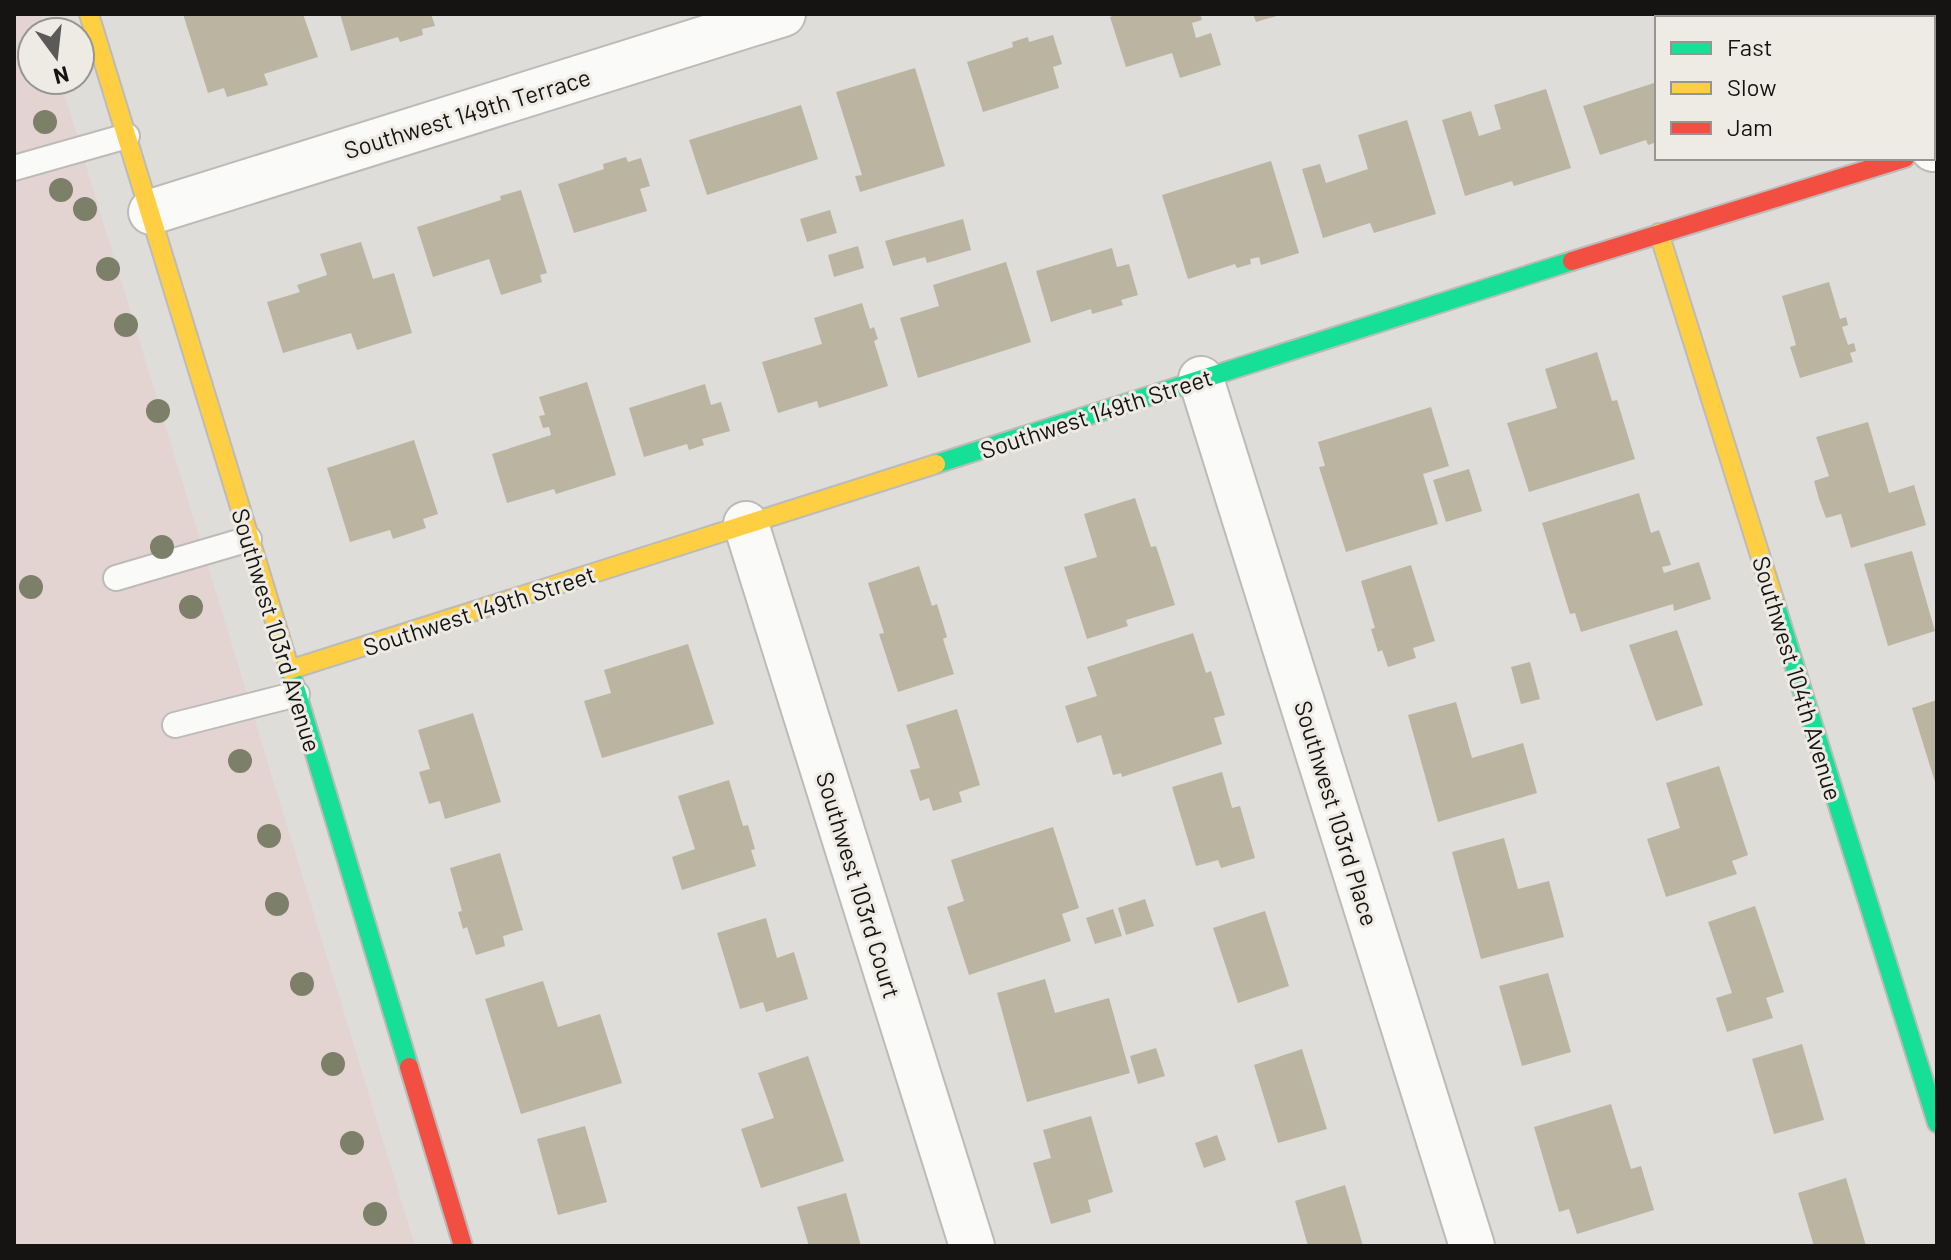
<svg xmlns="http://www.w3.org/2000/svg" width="1951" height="1260" viewBox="0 0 1951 1260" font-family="Barlow,sans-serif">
  <rect width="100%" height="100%" fill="#deddda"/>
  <polygon fill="#e4d4d1" points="14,14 41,14 46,32 32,32 32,80 60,80 415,1246 14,1246"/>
  <g fill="#bbb4a0">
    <polygon points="183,14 303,14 318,57 264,74 268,85 227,97 224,88 208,93"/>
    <polygon points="340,14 431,14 435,26 422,29 423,35 400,42 398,37 351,51"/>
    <polygon points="1119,14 1200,14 1202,20 1192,23 1196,38 1211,33 1221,65 1180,78 1172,53 1126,67 1110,17"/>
    <polygon points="1253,14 1280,14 1280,15 1256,22"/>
    <polygon points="1882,14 1937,14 1937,51 1933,52 1933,18 1883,18"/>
    <polygon points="1053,35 1062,64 1053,67 1059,88 983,112 967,62 1013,47 1012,42 1028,37 1029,42"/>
    <polygon points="915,68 945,166 860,192 855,176 862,175 836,92"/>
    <polygon points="1657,82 1657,142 1648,145 1646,140 1600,155 1583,106"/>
    <polygon points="1546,89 1571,168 1514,186 1512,181 1465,196 1442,120 1471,111 1479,136 1501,129 1494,105"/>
    <polygon points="801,105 818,159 707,195 689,140"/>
    <polygon points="1407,120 1436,214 1374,233 1370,223 1323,238 1302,169 1320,164 1326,183 1368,169 1358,135"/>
    <polygon points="626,157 628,162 641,158 650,186 640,189 647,211 574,233 558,184 604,169 603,164"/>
    <polygon points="1271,161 1299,253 1261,265 1259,257 1250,259 1251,264 1237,268 1235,264 1188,279 1162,195"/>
    <polygon points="521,190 547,273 540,275 542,282 501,295 489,259 433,277 417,227 501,200 500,196"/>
    <polygon points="830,210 837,233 807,242 800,219"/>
    <polygon points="963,219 971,250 927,263 925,257 893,266 885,241"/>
    <polygon points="361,242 373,279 394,273 412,333 357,350 351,333 283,353 267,302 300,292 297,285 327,275 320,254"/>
    <polygon points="858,246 864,268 834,277 828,255"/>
    <polygon points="1112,248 1117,267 1129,264 1138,295 1121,300 1123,305 1092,314 1091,309 1051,322 1036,271"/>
    <polygon points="1006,262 1031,342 918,378 900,318 939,306 933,285"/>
    <polygon points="1829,282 1840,319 1846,317 1848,325 1842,327 1848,345 1854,343 1856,351 1850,353 1853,362 1800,378 1790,347 1796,345 1782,296"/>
    <polygon points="862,303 870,329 874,327 878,339 874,341 888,386 819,408 817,401 778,413 762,362 822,344 814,318"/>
    <polygon points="1597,352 1612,401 1617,400 1635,459 1529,492 1507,423 1557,408 1545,369"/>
    <polygon points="587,382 616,475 556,494 554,489 507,503 492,454 551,435 549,427 543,428 539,416 545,415 539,397"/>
    <polygon points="705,384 711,405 721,402 730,431 702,439 704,445 689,450 687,444 644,457 629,408"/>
    <polygon points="1431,407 1449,466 1423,474 1438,524 1346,552 1319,467 1325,466 1318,442"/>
    <polygon points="1868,422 1889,493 1914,485 1926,525 1851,548 1841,514 1826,518 1819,499 1814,481 1829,476 1816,437"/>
    <polygon points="414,440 438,514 423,519 426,528 393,539 390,530 350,542 327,468"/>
    <polygon points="1469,469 1482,511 1446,522 1433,480"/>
    <polygon points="1639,493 1651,533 1659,530 1671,565 1662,567 1664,573 1699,562 1711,599 1674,611 1673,604 1581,632 1575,613 1570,614 1542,523"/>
    <polygon points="1135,498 1151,547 1156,546 1175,605 1126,620 1128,626 1087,639 1064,567 1097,557 1084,514"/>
    <polygon points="1912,551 1935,631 1888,646 1864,564"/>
    <polygon points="1411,565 1435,641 1413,648 1416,658 1388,667 1382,650 1378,652 1371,629 1375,628 1361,581"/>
    <polygon points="919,566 932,606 937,604 947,637 943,639 954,674 898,692 879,634 884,633 868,583"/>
    <polygon points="1677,630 1703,705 1656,721 1629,645"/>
    <polygon points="1193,633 1206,673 1211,671 1225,715 1214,718 1222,744 1122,777 1121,773 1113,775 1101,735 1077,743 1065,706 1097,696 1087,667"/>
    <polygon points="688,644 714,724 602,758 584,701 611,693 604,670"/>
    <polygon points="1530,662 1540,699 1521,704 1511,667"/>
    <polygon points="1937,700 1937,785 1936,785 1912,708"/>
    <polygon points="1456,702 1472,758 1523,743 1537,793 1438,822 1408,715"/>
    <polygon points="957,709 980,785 959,792 962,802 933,811 929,798 920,801 910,770 920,768 906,725"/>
    <polygon points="473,713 501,802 445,819 440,801 429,804 419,772 430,769 418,730"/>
    <polygon points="1719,766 1748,855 1732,861 1737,874 1666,897 1647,839 1680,828 1666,783"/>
    <polygon points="1222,772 1232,808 1240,806 1255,858 1221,868 1218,860 1196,866 1172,787"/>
    <polygon points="729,780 743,826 748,825 755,849 751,850 756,866 682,890 672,857 695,849 678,796"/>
    <polygon points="1053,827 1079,908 1062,914 1071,941 969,975 947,907 964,901 951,860"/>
    <polygon points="1504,838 1518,889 1549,881 1564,937 1481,959 1452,852"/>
    <polygon points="500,853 523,930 503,936 505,946 476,955 467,927 463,929 458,912 462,911 450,868"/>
    <polygon points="1145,899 1154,926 1126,935 1118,908"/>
    <polygon points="1755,906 1784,992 1766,998 1773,1018 1727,1032 1716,998 1732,993 1708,922"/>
    <polygon points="1113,909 1122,936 1095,944 1086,918"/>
    <polygon points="1265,911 1289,986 1238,1003 1213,928"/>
    <polygon points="766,918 777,958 794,952 808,999 766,1012 763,1002 740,1009 717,933"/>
    <polygon points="1548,973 1571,1052 1522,1066 1499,986"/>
    <polygon points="1045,979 1055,1013 1109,998 1130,1073 1027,1102 997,993"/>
    <polygon points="543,981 558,1027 600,1014 622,1083 521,1114 485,999"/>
    <polygon points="1802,1044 1824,1120 1774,1134 1752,1059"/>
    <polygon points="1156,1048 1165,1076 1138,1084 1130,1056"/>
    <polygon points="1302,1049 1327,1129 1278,1143 1254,1065"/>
    <polygon points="808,1056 844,1161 761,1188 741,1129 774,1118 758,1073"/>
    <polygon points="1611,1104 1631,1169 1641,1166 1654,1210 1577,1234 1569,1209 1559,1212 1534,1127"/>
    <polygon points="1091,1116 1113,1192 1088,1200 1091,1212 1051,1224 1033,1163 1051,1158 1043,1130"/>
    <polygon points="585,1126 607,1202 558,1215 537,1139"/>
    <polygon points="1217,1135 1226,1160 1204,1168 1195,1143"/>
    <polygon points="1846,1178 1866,1246 1814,1246 1798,1193"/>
    <polygon points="1345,1185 1363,1246 1308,1246 1295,1201"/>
    <polygon points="846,1193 861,1246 809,1246 797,1207"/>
  </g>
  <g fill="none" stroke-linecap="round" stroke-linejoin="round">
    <g stroke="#bcbbb9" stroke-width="28">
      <g id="lane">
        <polyline points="14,168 127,136"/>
        <polyline points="116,578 249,539"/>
        <polyline points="175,725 297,694"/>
      </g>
    </g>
    <g stroke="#bcbbb9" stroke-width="48">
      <g id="street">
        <polyline points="1933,149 1937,148"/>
        <polyline points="151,212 783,14"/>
        <polyline points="1201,379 1472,1246"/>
        <polyline points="746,524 972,1246"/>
      </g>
    </g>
    <g stroke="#bcbbb9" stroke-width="22">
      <g id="fast">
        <polyline points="936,464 1572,261"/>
        <polyline points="1774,600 1937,1123"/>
        <polyline points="289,667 409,1067"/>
      </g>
    </g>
    <g stroke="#bcbbb9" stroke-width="22">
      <g id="slow">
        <polyline points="89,14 289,667"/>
        <polyline points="1659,233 1774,600"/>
        <polyline points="289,670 936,464"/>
      </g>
    </g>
    <g stroke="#bcbbb9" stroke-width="22">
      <g id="jam">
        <polyline points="1572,261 1905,158"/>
        <polyline points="409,1067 463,1246"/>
      </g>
    </g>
    <use href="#lane" stroke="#fafaf9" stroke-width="24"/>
    <use href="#street" stroke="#fafaf9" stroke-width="44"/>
    <use href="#fast" stroke="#16e098" stroke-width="18"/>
    <use href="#slow" stroke="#ffcf43" stroke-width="18"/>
    <use href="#jam" stroke="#f24e42" stroke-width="18"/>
  </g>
  <g fill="#7c8068">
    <circle cx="45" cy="122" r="12"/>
    <circle cx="61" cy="190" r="12"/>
    <circle cx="85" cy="209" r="12"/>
    <circle cx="108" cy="269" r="12"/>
    <circle cx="126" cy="325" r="12"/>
    <circle cx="158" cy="411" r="12"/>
    <circle cx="162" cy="547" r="12"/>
    <circle cx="31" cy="587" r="12"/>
    <circle cx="191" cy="607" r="12"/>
    <circle cx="240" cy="761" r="12"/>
    <circle cx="269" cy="836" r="12"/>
    <circle cx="277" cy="904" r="12"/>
    <circle cx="302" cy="984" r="12"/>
    <circle cx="333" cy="1064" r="12"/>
    <circle cx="352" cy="1143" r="12"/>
    <circle cx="375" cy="1214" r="12"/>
  </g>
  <g text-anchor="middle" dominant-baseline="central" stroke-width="6" stroke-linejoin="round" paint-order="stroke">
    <g font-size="24" fill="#151412" stroke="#eeebe5">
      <text transform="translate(467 113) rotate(-17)">Southwest 149th Terrace</text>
      <text transform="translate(1096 413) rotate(-18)">Southwest 149th Street</text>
      <text transform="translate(479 610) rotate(-18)">Southwest 149th Street</text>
      <text transform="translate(277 630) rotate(73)">Southwest 103rd Avenue</text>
      <text transform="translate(1798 678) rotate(73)">Southwest 104th Avenue</text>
      <text transform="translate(1337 813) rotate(73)">Southwest 103rd Place</text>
      <text transform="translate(859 885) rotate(73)">Southwest 103rd Court</text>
    </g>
  </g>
  <rect width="1951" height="1260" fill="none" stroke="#151412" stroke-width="32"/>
  <rect x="1655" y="16" width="280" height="144" fill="#eeebe5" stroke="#979591" stroke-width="2"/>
  <rect x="1671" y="42" width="40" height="12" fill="#16e098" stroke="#979591" stroke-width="2"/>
  <text x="1727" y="56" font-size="24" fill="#151412">Fast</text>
  <rect x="1671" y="82" width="40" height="12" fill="#ffcf43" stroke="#979591" stroke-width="2"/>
  <text x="1727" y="96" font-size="24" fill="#151412">Slow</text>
  <rect x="1671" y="122" width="40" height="12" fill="#f24e42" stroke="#979591" stroke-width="2"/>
  <text x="1727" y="136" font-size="24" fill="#151412">Jam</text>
  <g transform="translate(56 56) rotate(165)"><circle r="38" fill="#eeebe5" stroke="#979591" stroke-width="2"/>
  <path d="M0-6L14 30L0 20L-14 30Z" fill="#5b5a58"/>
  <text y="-12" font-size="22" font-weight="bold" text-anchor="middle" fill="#151412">N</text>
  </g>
</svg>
